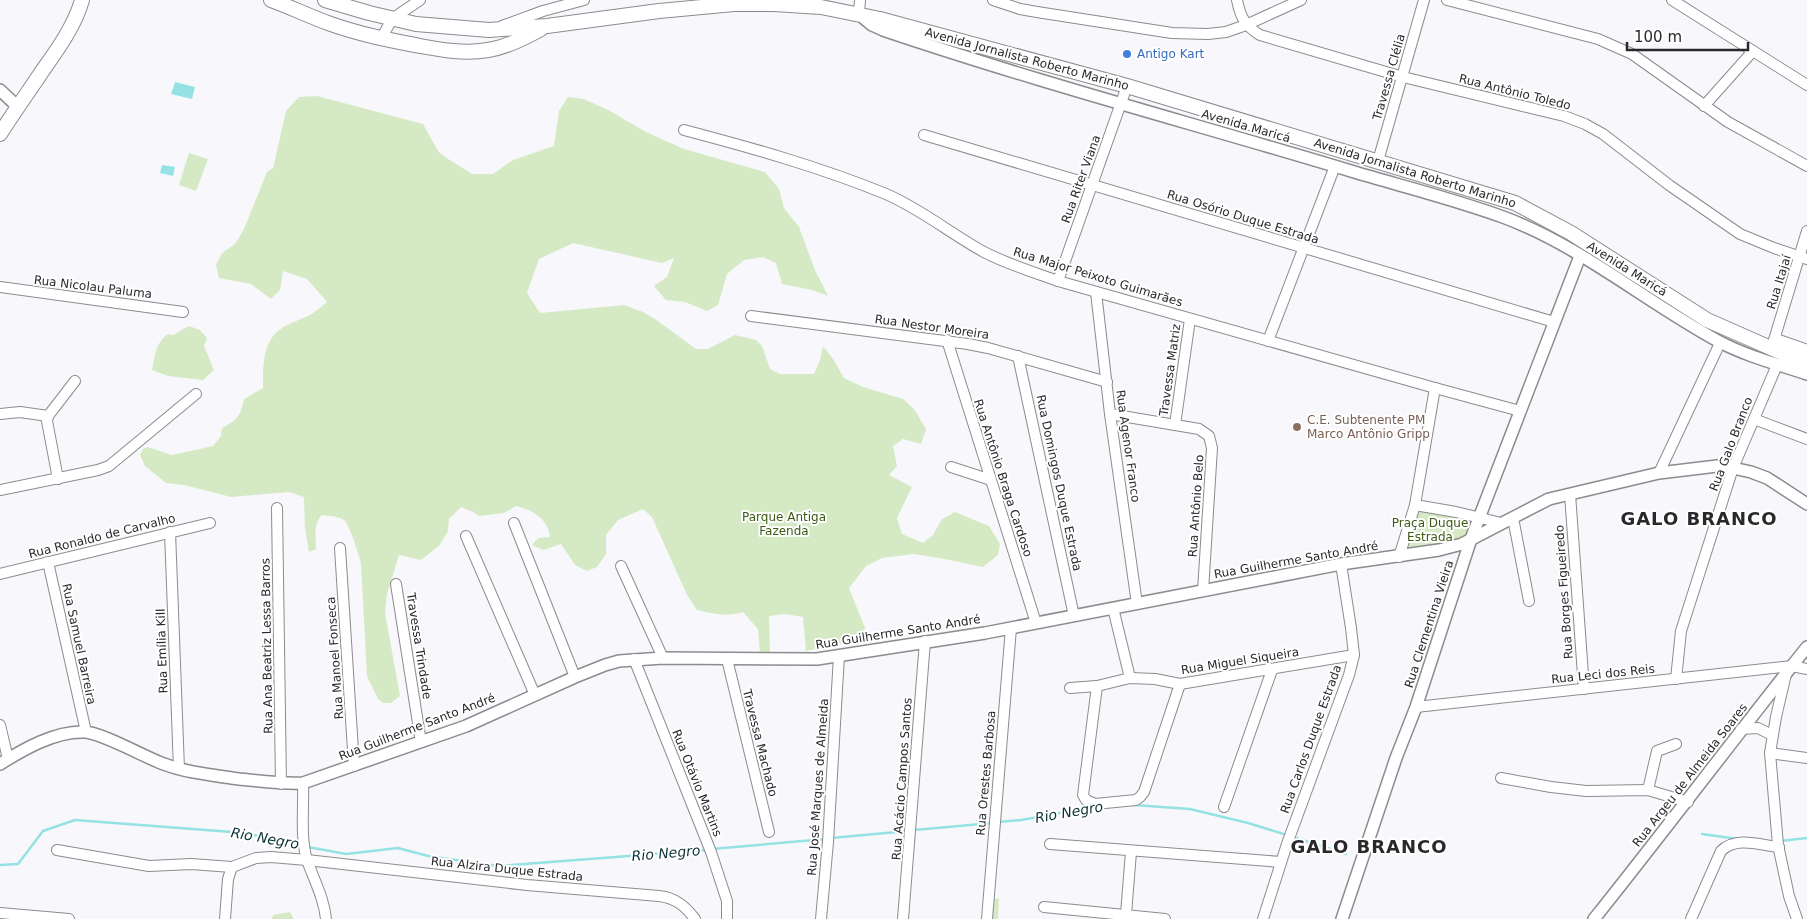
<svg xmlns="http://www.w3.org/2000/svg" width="1807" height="919" viewBox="0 0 1807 919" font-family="'DejaVu Sans',sans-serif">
  <rect width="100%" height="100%" fill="#f8f7fb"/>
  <g fill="#d5eac4">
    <path d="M317,96l106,28 15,27 7,6 27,17h21l20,-14 41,-14 5,-35 9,-14 16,2 26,12 36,21 38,17 81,23 14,17 5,19 15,19 16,43 13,26 -16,-6 -30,-6 -6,-21 -13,-6 -19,3 -17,14 -9,31 -11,6 -22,-9 -19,-2 -12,-14 13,-9 7,-19 -12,5 -89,-20 -34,16 -12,34 13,20 84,-8 19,7 12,7 41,30h12l27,-14 21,5 6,6 8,23 10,5h34l6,-14 3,-14 10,13 11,19 19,9 40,12 11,10 12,20 -5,15 -18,-5 -10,7 4,20 -8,9 23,12 -15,31 5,16 21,9 10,-8 9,-16 13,-7 34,14 11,18 -2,11 -15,12 -38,-8 -31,-5 -32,4 -16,8 -17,22 16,40 -2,11 -57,12 -3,-34 -18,-3 -16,2 1,37 -10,1 -2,-25 -15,-17c-16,5 -30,2 -46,-2l-10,-15 -35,-78 -9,-8 -25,11 -12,15v19l-9,13 -10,4 -12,-6 -14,-21 -18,6 -11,-5 6,-7 12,-1c-2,-18 -17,-27 -34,-31l-12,7 -25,3 -6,-4 -12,-5 -12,12 -1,12 -9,15 -18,14 -22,-5 -12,39 -2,19 15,83 -9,7h-8l-5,-4 -11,-23 -6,-113c-2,-8 -11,-36 -16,-42 -6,-5 -16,-5 -23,-6 -9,9 -6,22 -6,34l-7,3 -4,-24 -1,-31 -15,-5 -58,5 -47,-12 -18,-2 -21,-17 -5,-11 3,-6 5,-2 24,8 41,-9 8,-10 1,-8c16,-9 18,-11 22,-29l19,-11c0,-17 -1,-43 14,-56 9,-8 20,-11 31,-16 7,-4 13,-9 19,-14l-20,-23 -24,-8 -3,19 -9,9 -20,-15 -32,-6 -3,-13 6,-12 13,-9 9,-15 23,-57 6,-4 13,-57 13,-14z"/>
    <polygon points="189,153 208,159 196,191 179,185"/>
    <path d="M189,326l11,4 7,8 -3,8 10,24 -11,10 -35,-4 -16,-6c3,-15 3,-26 16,-36l5,1z"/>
    <polygon points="1415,507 1480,517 1471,539 1399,557"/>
    <polygon points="991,898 999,899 998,919 989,919"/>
    <polygon points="290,912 294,919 272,919 273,915"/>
  </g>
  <g fill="#95e2e4">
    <polygon points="175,82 195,87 192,99 171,94"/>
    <polygon points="162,165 175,167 173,176 160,173"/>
  </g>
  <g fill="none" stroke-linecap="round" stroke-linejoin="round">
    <g stroke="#95e2e4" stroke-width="2.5">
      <polyline points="1134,805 1190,809 1248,823 1287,835"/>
      <polyline points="998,822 1021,820 1094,807"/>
      <polyline points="914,830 993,823"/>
      <polyline points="1702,834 1738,839"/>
      <polyline points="1293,837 1346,854"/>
      <polyline points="831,838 908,831"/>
      <polyline points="1780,841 1807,838"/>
      <polyline points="308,847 346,854 398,848 428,856 498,866 707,850"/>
      <polyline points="712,849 826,839"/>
      <polyline points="0,865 18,864 43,831 75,820 245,833 300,845"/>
    </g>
    <g stroke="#8c8b8f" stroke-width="12">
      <g id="minor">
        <polyline points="993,0 1020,9 1037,12 1172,33 1208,34 1226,32 1246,25 1301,0"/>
        <path d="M1237,0c3,16 8,26 23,35l143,42 161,39 21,8 18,10 66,51 71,49 34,14 33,11"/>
        <polyline points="1447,0 1598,39 1632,54 1728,122 1807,166"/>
        <polyline points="1672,0 1807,85"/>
        <polyline points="859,14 860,0"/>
        <polyline points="502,26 543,11 584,0"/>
        <polyline points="381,39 392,19 420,0"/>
        <polyline points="1704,106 1753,51"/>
        <path d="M684,130c68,18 136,37 202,64 35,15 65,40 98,58 23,12 49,20 74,29l377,107 85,23"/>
        <polyline points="924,135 1554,322"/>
        <polyline points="1378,161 1424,0"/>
        <polyline points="1058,281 1127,86"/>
        <polyline points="0,287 183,312"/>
        <polyline points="1096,292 1110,414 1137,604"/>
        <polyline points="751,316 968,344 988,348 1107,382"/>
        <polyline points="947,340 1036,623"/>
        <polyline points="1774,340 1807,231"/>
        <polyline points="1268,341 1335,166"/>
        <polyline points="1018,356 1074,616"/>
        <polyline points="0,414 20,412 48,416"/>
        <polyline points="1110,414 1199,429 1209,436 1212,448 1203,591"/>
        <polyline points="1754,419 1807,439"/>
        <polyline points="1175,425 1190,319"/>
        <polyline points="951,467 991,480"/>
        <polyline points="1659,473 1720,343"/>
        <polyline points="58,479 47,421 48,416 75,381"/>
        <polyline points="0,490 98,470 109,466 196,394"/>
        <polyline points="1570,494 1584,689"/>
        <polyline points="1415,505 1456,512 1501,523"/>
        <polyline points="277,508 281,784"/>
        <polyline points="1513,518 1529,601"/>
        <polyline points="514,523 575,677"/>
        <polyline points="170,532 179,769"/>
        <polyline points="466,536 535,695"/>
        <polyline points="340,548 354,766"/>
        <polyline points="1399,557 1415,505 1435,388"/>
        <polyline points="48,562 86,732"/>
        <polyline points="621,566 663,658"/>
        <polyline points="0,574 210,523"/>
        <polyline points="396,584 421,742"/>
        <polyline points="1113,608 1130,678"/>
        <polyline points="634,659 711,852 727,901 727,919"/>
        <polyline points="727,659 769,832"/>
        <polyline points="1786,674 1776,717 1770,753 1778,845 1789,896 1797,919"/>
        <polyline points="1676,679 1681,631 1733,468 1777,365"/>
        <polyline points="1097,686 1083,795 1086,800 1095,804 1136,800 1140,797 1144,792 1180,684"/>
        <polyline points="1070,688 1097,686 1130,678 1155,679 1180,684 1354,655"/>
        <polyline points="1416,707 1792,666 1807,669"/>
        <polyline points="0,725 8,759"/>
        <polyline points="1741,729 1758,728 1772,735"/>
        <polyline points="1770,753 1807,758"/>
        <polyline points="1501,778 1551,787 1586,791 1648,790 1688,802"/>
        <path d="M303,783c1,25 -3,54 4,77 7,20 17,38 19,59"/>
        <polyline points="1648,790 1657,751 1676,744"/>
        <polyline points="1224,807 1272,670"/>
        <polyline points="1050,844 1281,862"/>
        <path d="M57,850l92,16 42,-2 41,3 24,-9 15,-1 36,3 220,25 132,11c17,2 26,10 36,23"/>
        <polyline points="1044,907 1165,919"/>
        <polyline points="0,913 69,919"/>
        <polyline points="1126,914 1131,852"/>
        <polyline points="225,919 228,879 232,867"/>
        <polyline points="821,919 828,842 839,656"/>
        <polyline points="903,919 925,641"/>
        <polyline points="987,919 1011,628"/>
        <polyline points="1263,919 1287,844 1349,675 1354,655 1351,628 1341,564"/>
        <path d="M1691,919l30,-68c15,-15 39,-6 58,-4"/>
      </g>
    </g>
    <g stroke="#8c8b8f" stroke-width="14">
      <g id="tertiary">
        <path d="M860,15l12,10 11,5c154,52 312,94 468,141 50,15 103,28 152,46 78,29 143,85 215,124 28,15 59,23 89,33"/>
        <polyline points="0,90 18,107"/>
        <path d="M0,764c24,-15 55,-33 84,-32 16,0 59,24 77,31 26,10 51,12 78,16 22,2 43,5 64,4l163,-57 109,-49 30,-12 14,-4 44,-3 154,1 168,-26 356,-69 98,-14 23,-6 87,-45 110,-26 58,-7 16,2 18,4 16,6 40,26"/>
        <polyline points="1342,919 1396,758 1416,707 1471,539 1580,256"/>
        <path d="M1594,919c72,-90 141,-182 213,-272"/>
      </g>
    </g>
    <g stroke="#8c8b8f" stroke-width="16">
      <g id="secondary">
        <path d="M271,0c19,7 38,16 57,23 30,11 61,17 92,23 22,4 45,8 68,4 19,-3 36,-12 53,-21"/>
        <polyline points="325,0 369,13 416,24 489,30 547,26 659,11 734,4 774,4 821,7 880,19 1127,86 1515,203 1571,233 1707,320 1807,364"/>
        <path d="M0,134c14,-22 29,-43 43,-64 15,-21 32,-45 39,-70"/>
        <polyline points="1776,341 1807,352"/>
      </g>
    </g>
    <use href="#minor" stroke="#fff" stroke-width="10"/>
    <use href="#tertiary" stroke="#fff" stroke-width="11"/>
    <use href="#secondary" stroke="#fff" stroke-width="14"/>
  </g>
  <circle fill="#3f7fe0" stroke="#fff" stroke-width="2" cx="1127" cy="54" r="5"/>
  <circle fill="#8d6e63" stroke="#fff" stroke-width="2" cx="1297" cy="427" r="5"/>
  <g text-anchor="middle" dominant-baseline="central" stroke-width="4" stroke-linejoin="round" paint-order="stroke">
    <g font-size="12" fill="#366cbe" stroke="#fff" text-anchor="start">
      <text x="1137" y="54">Antigo Kart</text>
    </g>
    <g font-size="12" fill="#29282a" stroke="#fff">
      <text transform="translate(1027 59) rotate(15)">Avenida Jornalista Roberto Marinho</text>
      <text transform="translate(1389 77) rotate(-74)">Travessa Clélia</text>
      <text transform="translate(1515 92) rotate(14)">Rua Antônio Toledo</text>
      <text transform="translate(1246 126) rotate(16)">Avenida Maricá</text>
      <text transform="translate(1415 173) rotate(17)">Avenida Jornalista Roberto Marinho</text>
      <text transform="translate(1081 179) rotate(-70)">Rua Riter Viana</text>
      <text transform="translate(1243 217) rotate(17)">Rua Osório Duque Estrada</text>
      <text transform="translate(1627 269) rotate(32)">Avenida Maricá</text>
      <text transform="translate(1098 277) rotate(17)">Rua Major Peixoto Guimarães</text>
      <text transform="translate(1779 282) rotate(-73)">Rua Itajaí</text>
      <text transform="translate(93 287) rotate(7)">Rua Nicolau Paluma</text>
      <text transform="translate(932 327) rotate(8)">Rua Nestor Moreira</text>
      <text transform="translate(1170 370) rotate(-82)">Travessa Matriz</text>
      <text transform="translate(1731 444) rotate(-69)">Rua Galo Branco</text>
      <text transform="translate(1128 446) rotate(82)">Rua Agenor Franco</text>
      <text transform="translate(1003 478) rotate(72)">Rua Antônio Braga Cardoso</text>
      <text transform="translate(1059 483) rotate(78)">Rua Domingos Duque Estrada</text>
      <text transform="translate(1196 506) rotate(-86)">Rua Antônio Belo</text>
      <text transform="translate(102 536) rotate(-14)">Rua Ronaldo de Carvalho</text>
      <text transform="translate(1296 560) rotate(-10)">Rua Guilherme Santo André</text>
      <text transform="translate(1564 592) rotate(-94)">Rua Borges Figueiredo</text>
      <text transform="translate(1429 624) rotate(-72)">Rua Clementina Vieira</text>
      <text transform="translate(898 632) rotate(-9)">Rua Guilherme Santo André</text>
      <text transform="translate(79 644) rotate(78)">Rua Samuel Barreira</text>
      <text transform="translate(267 646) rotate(-91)">Rua Ana Beatriz Lessa Barros</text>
      <text transform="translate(419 646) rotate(81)">Travessa Trindade</text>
      <text transform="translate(162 651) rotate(-92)">Rua Emília Kill</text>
      <text transform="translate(335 658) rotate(-94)">Rua Manoel Fonseca</text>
      <text transform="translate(1240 661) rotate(-9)">Rua Miguel Siqueira</text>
      <text transform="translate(1603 674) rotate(-6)">Rua Leci dos Reis</text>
      <text transform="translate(417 727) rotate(-21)">Rua Guilherme Santo André</text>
      <text transform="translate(1311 739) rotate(-70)">Rua Carlos Duque Estrada</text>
      <text transform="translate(760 743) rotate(76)">Travessa Machado</text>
      <text transform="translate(986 773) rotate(-85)">Rua Orestes Barbosa</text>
      <text transform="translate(1690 775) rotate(-52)">Rua Argeu de Almeida Soares</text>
      <text transform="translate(902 779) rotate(-86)">Rua Acácio Campos Santos</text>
      <text transform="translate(697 783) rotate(68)">Rua Otávio Martins</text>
      <text transform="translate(818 787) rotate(-86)">Rua José Marques de Almeida</text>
      <text transform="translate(507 869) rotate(6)">Rua Alzira Duque Estrada</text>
    </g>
    <g font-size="12" fill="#785e54" stroke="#fff" text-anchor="start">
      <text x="1307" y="420">C.E. Subtenente PM<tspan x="1307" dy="14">Marco Antônio Gripp</tspan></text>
    </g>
    <g font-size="12" fill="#3b5b13" stroke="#fff">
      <text x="784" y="517">Parque Antiga<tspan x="784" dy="14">Fazenda</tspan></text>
      <text x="1430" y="523">Praça Duque<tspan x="1430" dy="14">Estrada</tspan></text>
    </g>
    <g font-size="14" font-style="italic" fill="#0b3233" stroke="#fff">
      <text transform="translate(1069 812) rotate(-10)">Rio Negro</text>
      <text transform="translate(265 838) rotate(10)">Rio Negro</text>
      <text transform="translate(666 853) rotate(-5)">Rio Negro</text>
    </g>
    <g font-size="18" font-weight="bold" letter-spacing="1" fill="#29282a" stroke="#fff">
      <text x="1699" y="518">GALO BRANCO</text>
      <text x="1369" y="846">GALO BRANCO</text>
    </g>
  </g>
  <path d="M1627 42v8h121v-8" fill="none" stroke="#29282a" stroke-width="2.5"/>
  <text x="1634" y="42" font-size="15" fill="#29282a" stroke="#ffffff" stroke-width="4" paint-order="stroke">100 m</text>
</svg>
